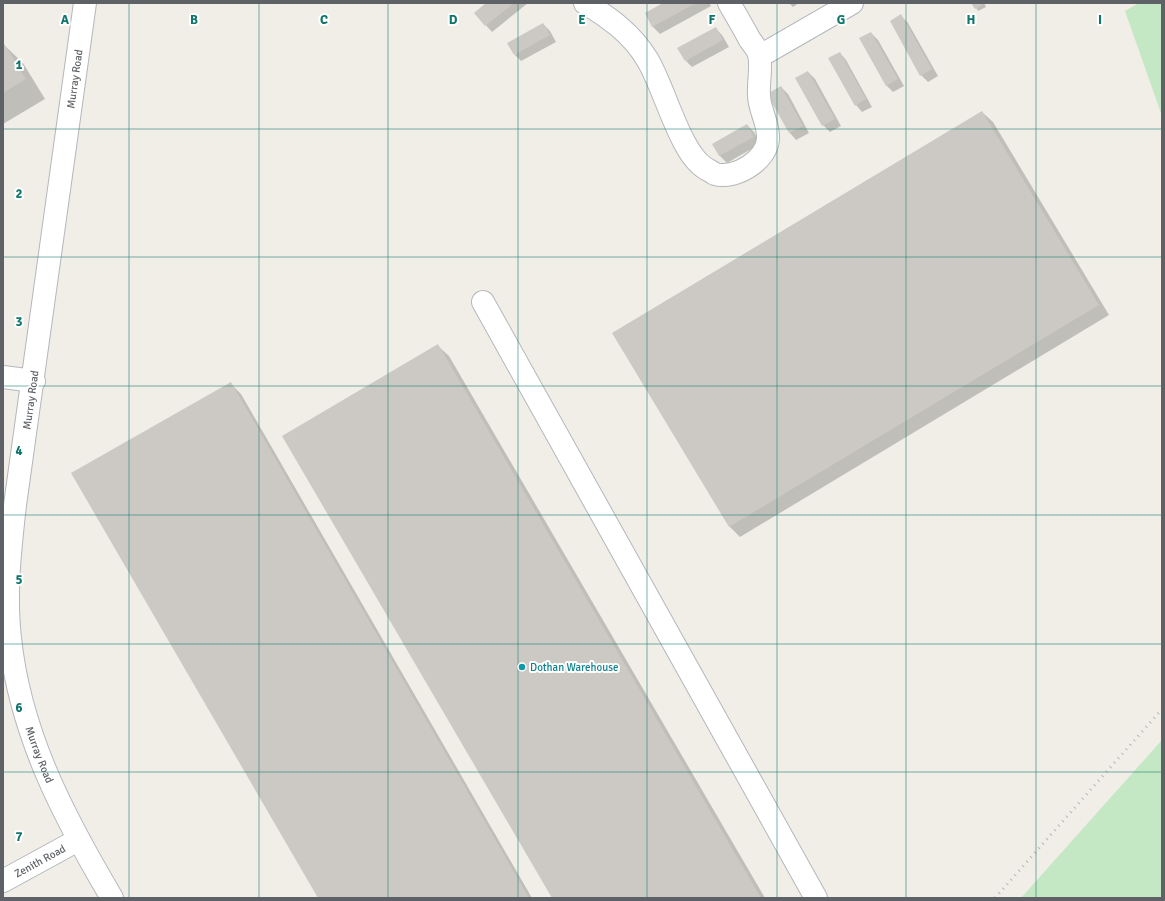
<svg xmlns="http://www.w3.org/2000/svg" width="1165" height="901" viewBox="0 0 1165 901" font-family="Signika,sans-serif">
  <rect width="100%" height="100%" fill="#f0eee7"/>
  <g fill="#c4e7c4">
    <polygon points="1139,3 1162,3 1162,116 1125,11"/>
    <polygon points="1162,740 1162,898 1021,898"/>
  </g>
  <g fill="#0003">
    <polygon points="488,3 528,3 492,32 475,13"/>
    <polygon points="665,3 709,3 711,6 660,34 653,27 646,14"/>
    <polygon points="789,3 799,3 793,7"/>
    <polygon points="973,3 984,3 986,7 978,11"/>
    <polygon points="901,16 908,23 938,76 928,82 921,75"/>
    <polygon points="543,24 550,31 556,42 521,61 515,55"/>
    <polygon points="715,28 722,35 729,47 692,67 686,61"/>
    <polygon points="871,33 878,40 904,86 893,92 886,85"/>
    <polygon points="3,44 23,63 45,99 3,124"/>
    <polygon points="840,53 846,60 872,107 862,112 856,105"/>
    <polygon points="808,72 815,79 841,126 830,132 823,125"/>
    <polygon points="781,87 788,94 809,133 796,140 790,133 768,94"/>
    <polygon points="982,112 993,122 1109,315 740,537 730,527 614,333"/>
    <polygon points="747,125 754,132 760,144 727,163 720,156 714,144"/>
    <polygon points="438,346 449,356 765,898 553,898"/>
    <polygon points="231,384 241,394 532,898 319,898"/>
  </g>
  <g fill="#ccc9c4">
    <polygon points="486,3 514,3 485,26 474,13"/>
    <polygon points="663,3 696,3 652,27 645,13"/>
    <polygon points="971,3 985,3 975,9"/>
    <polygon points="901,14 932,69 920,76 890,21"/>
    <polygon points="543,23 550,35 514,55 507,43"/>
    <polygon points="716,27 723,40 685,61 677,48"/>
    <polygon points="871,32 898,79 886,86 859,38"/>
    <polygon points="3,42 26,79 3,93"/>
    <polygon points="840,52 866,99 855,106 828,58"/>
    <polygon points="808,71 835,119 822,126 795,78"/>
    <polygon points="781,86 803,126 789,133 767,94"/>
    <polygon points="982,111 1099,305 729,527 612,333"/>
    <polygon points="747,124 754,137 719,156 712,144"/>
    <polygon points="438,344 761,898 552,898 282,436"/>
    <polygon points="231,382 529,898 318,898 71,473"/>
  </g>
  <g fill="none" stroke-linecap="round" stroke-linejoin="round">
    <g stroke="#b4b7bb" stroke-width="24">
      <g id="minor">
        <path id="s1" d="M85,3l-70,502c-5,44 -10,89 -5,133 10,96 54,179 102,260"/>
        <path d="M585,3c25,15 47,31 62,56 17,27 33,94 58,109 3,2 7,4 10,6 20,6 52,-14 53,-35 1,-16 -9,-29 -9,-44 -1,-11 3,-30 0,-40 -1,-5 -6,-11 -9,-15 -7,-13 -14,-25 -21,-37"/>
        <polyline points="760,56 852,3"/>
        <polyline points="483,302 816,898"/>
        <polyline points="3,377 34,381"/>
        <path id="s2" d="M3,881l75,-41"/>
      </g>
    </g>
    <use href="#minor" stroke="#fff" stroke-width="22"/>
    <polyline stroke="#b5b6b7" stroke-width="3" stroke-dasharray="1 5" stroke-linecap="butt" points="995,898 1162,709"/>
  </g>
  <path fill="none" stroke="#0f766e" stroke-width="1" stroke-opacity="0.55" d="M129,3v895M259,3v895M388,3v895M518,3v895M647,3v895M777,3v895M906,3v895M1036,3v895M3,129h1159M3,257h1159M3,386h1159M3,515h1159M3,644h1159M3,772h1159"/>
  <circle fill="#0f9aa8" stroke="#fff" stroke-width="1.5" cx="522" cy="667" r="4"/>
  <g text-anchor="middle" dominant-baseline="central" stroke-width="4" stroke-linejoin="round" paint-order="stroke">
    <g font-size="11" fill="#5e6267" stroke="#fff">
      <text transform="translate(75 79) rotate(-82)">Murray Road</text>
      <text transform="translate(31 400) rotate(-82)">Murray Road</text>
      <text stroke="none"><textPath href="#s1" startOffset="761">Murray Road</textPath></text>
      <text stroke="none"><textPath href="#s2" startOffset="42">Zenith Road</textPath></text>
    </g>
    <g font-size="11" fill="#0d838f" stroke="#fff" text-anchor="start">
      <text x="530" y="667">Dothan Warehouse</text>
    </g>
  </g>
  <g font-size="13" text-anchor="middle" font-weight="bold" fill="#0f766e" stroke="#fff" stroke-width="4" stroke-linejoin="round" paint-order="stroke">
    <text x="65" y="24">A</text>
    <text x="194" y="24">B</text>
    <text x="324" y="24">C</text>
    <text x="453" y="24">D</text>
    <text x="582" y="24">E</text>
    <text x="712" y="24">F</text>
    <text x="841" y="24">G</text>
    <text x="971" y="24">H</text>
    <text x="1100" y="24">I</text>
    <text x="19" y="69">1</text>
    <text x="19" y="198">2</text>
    <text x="19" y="326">3</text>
    <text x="19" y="455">4</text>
    <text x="19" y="584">5</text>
    <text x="19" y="712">6</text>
    <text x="19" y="841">7</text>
  </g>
  <rect width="1165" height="901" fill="none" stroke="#5e6267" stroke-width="8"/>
</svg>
